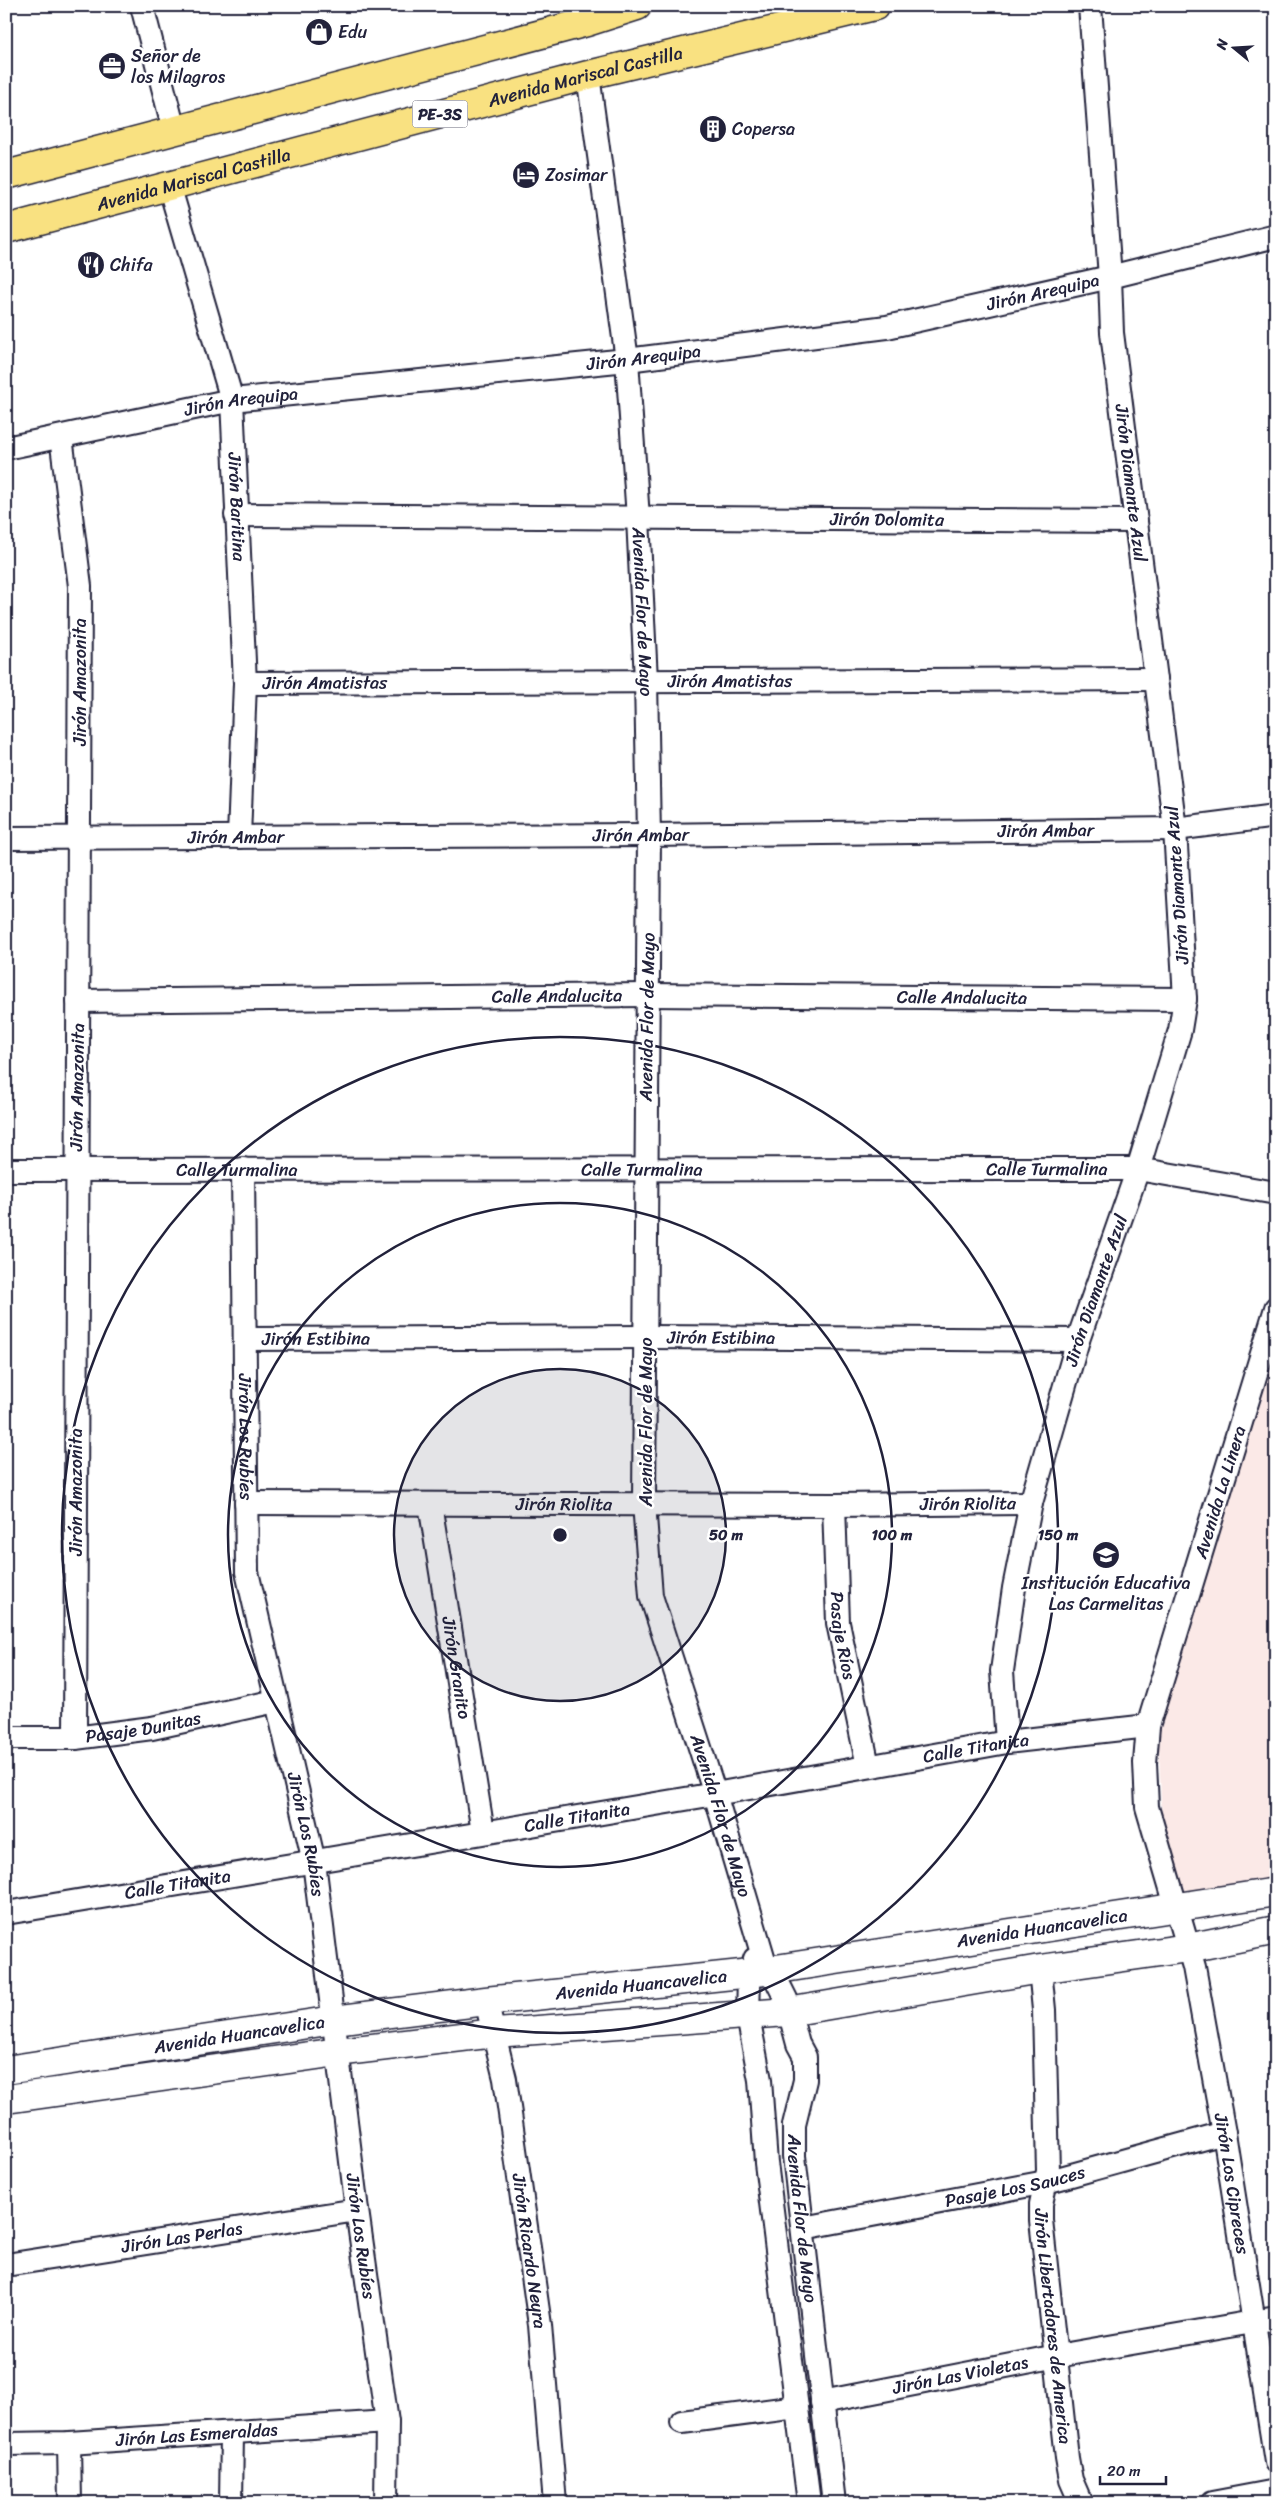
<svg xmlns="http://www.w3.org/2000/svg" width="1282" height="2509" viewBox="0 0 1282 2509" font-family="Sriracha,sans-serif">
  <rect width="100%" height="100%" fill="#fff"/>
  <filter id="ink" filterUnits="userSpaceOnUse"><feTurbulence type="fractalNoise" baseFrequency=".02" numOctaves="2"/><feDisplacementMap in="SourceGraphic" scale="10" xChannelSelector="R" yChannelSelector="G"/><feConvolveMatrix kernelMatrix="1 2 1 2 8 2 1 2 1" color-interpolation-filters="sRGB"/></filter>
  <g filter="url(#ink)">
    <polygon fill="#fbe9e7" points="1276,1338 1276,1884 1177,1900 1162,1825 1158,1722"/>
    <g fill="none" stroke-linecap="round" stroke-linejoin="round">
      <g stroke="#22223b" stroke-width="26">
        <g id="minor">
          <polyline points="142,6 174,130"/>
          <path id="s1" d="M588,75l39,285 11,158 8,162 3,155 -5,668 7,93 64,198 52,176 8,7 11,22 12,45 7,13v23l-11,45v31l40,347"/>
          <path id="s2" d="M169,185l63,215 13,283 -6,154"/>
          <polyline points="61,437 80,586 75,1738"/>
          <path id="s3" d="M6,448l226,-48 395,-40 260,-33 223,-50 166,-41"/>
          <path id="s4" d="M236,515l900,6"/>
          <path id="s5" d="M245,683l911,-4"/>
          <path id="s6" d="M6,838l643,-3 526,-6 101,-13"/>
          <path id="s7" d="M78,1001l568,-6 539,4"/>
          <path id="s8" d="M243,1169l4,403 67,290 43,348 30,212 -1,81"/>
          <path id="s9" d="M6,1170l1132,-1 138,24"/>
          <path id="s10" d="M1276,1308l-128,418 -3,37 2,44 47,160 30,166 52,329"/>
          <path id="s11" d="M245,1339l402,-2 431,3"/>
          <path id="s12" d="M246,1503l588,2 197,-2"/>
          <path id="s13" d="M430,1504l53,328"/>
          <path id="s14" d="M834,1505l4,118 30,143"/>
          <path id="s15" d="M6,1738h69l77,-10 124,-27"/>
          <path id="s16" d="M1007,1742l-5,-71 12,-83 17,-85 47,-163 60,-171 42,-139 5,-31 -10,-170 -63,-496 -2,-56 -20,-271"/>
          <path id="s17" d="M6,1913l709,-119 292,-52 141,-16"/>
          <polyline points="755,1959 749,1977 748,2016 760,2080 766,2163 809,2503"/>
          <path id="s18" d="M1040,1969l4,41 4,161 -7,33v16l26,238 4,22 10,23"/>
          <path id="s19" d="M486,2001l19,78 35,246 15,178"/>
          <path id="s20" d="M803,2228l243,-46 178,-49"/>
          <path id="s21" d="M6,2265l351,-55"/>
          <path id="s22" d="M822,2402l235,-46 219,-38"/>
          <polyline points="682,2422 797,2407"/>
          <polyline points="69,2443 70,2503"/>
          <path id="s23" d="M6,2444l63,-1 318,-21"/>
          <polyline points="231,2503 232,2433"/>
          <polyline points="1212,2503 1276,2491"/>
        </g>
      </g>
      <g stroke="#22223b" stroke-width="31">
        <g id="secondary">
          <path id="s24" d="M6,2070l328,-50 152,-19 265,-28 525,-81"/>
          <polyline points="6,2099 338,2052 495,2033 788,2012 1040,1969 1188,1948 1276,1930"/>
        </g>
      </g>
      <g stroke="#22223b" stroke-width="31">
        <g id="trunk">
          <polyline points="6,175 587,22 637,6"/>
          <path id="s25" d="M6,229l582,-154 287,-69"/>
        </g>
      </g>
      <use href="#minor" stroke="#fff" stroke-width="22"/>
      <use href="#secondary" stroke="#fff" stroke-width="28"/>
      <use href="#trunk" stroke="#f9e181" stroke-width="28"/>
    </g>
  </g>
  <circle cx="560" cy="1535" r="166" fill="#22223b" fill-opacity=".12"/>
  <g fill="none" stroke="#22223b" stroke-width="2.5">
    <circle cx="560" cy="1535" r="166"/>
    <circle cx="560" cy="1535" r="332"/>
    <circle cx="560" cy="1535" r="498"/>
  </g>
  <defs>
    <g id="shop-disc" transform="scale(1.4375)"><circle r="9.5" fill="#22223b" stroke="#fff"/><path d="M-5-2.5h2.3a2.7 3.5 0 0 1 5.4 0H5L5.5 6h-11ZM-1.5-2.5h3a1.5 2.3 0 0 0-3 0Z" fill="#fff"/></g>
    <g id="office-disc" transform="scale(1.4375)"><circle r="9.5" fill="#22223b" stroke="#fff"/><path d="M-6-3h4V-5.5h4V-3h4V5H-6ZM-1-4.5V-3h2v-1.5ZM-6 0V1H6V0Z" fill="#fff"/></g>
    <g id="building-disc" transform="scale(1.4375)"><circle r="9.5" fill="#22223b" stroke="#fff"/><path d="M-4-6H4V6H1V3H-1V6H-4ZM-2.5-4.3h1.7v1.8h-1.7ZM.8-4.3h1.7v1.8H.8ZM-2.5-1h1.7V.8h-1.7ZM.8-1h1.7V.8H.8Z" fill="#fff"/></g>
    <g id="hotel-disc" transform="scale(1.4375)"><circle r="9.5" fill="#22223b" stroke="#fff"/><path d="M-6-4.5h1.5V1H6V5H4.5V3h-9V5H-6ZM-4 0a1.8 1.8 0 1 1 3.6 0ZM.5 0V-2.5h3Q6-2.5 6 0Z" fill="#fff"/></g>
    <g id="restaurant-disc" transform="scale(1.4375)"><circle r="9.5" fill="#22223b" stroke="#fff"/><path d="M-5-6h1v4h1v-4h1v4h1v-4h1v5L-1.5 .5V6h-2V.5L-5-1ZM5-6V6H3V1.5H1.5Q1.5-4 5-6Z" fill="#fff"/></g>
    <g id="school-disc" transform="scale(1.4375)"><circle r="9.5" fill="#22223b" stroke="#fff"/><path d="M0-5L7-2L0 1L-7-2ZM-4 1L0 2.5L4 1V4Q0 6-4 4Z" fill="#fff"/></g>
  </defs>
  <g fill-rule="evenodd">
    <use href="#shop-disc" x="319" y="32"/>
    <use href="#office-disc" x="112" y="66"/>
    <use href="#building-disc" x="713" y="129"/>
    <use href="#hotel-disc" x="526" y="175"/>
    <use href="#restaurant-disc" x="91" y="265"/>
    <use href="#school-disc" x="1106" y="1555"/>
  </g>
  <g text-anchor="middle" dominant-baseline="central" stroke-width="5" stroke-linejoin="round" paint-order="stroke">
    <rect fill="#fff" stroke="#646476" stroke-width="1" x="412.5" y="100.5" width="55" height="27" rx="4"/>
    <g font-size="16" font-weight="bold" fill="#22223b">
      <text x="440" y="114">PE-3S</text>
    </g>
    <g font-size="18" fill="#22223b" stroke="#fff" text-anchor="start">
      <text x="338" y="32">Edu</text>
      <text x="131" y="56">Señor de<tspan x="131" dy="21">los Milagros</tspan></text>
      <text x="732" y="129">Copersa</text>
      <text x="545" y="175">Zosimar</text>
      <text x="110" y="265">Chifa</text>
      <text x="1106" y="1583" text-anchor="middle">Institución Educativa<tspan x="1106" dy="21">Las Carmelitas</tspan></text>
    </g>
    <g font-size="18" fill="#22223b" stroke="#fff">
      <text stroke="none"><textPath href="#s25" startOffset="599">Avenida Mariscal Castilla</textPath></text>
      <text stroke="none"><textPath href="#s25" startOffset="194">Avenida Mariscal Castilla</textPath></text>
      <text stroke="none"><textPath href="#s3" startOffset="1050">Jirón Arequipa</textPath></text>
      <text stroke="none"><textPath href="#s3" startOffset="645">Jirón Arequipa</textPath></text>
      <text stroke="none"><textPath href="#s3" startOffset="240">Jirón Arequipa</textPath></text>
      <text transform="translate(1131 483) rotate(83)">Jirón Diamante Azul</text>
      <text stroke="none"><textPath href="#s2" startOffset="331">Jirón Baritina</textPath></text>
      <text stroke="none"><textPath href="#s4" startOffset="651">Jirón Dolomita</textPath></text>
      <text stroke="none"><textPath href="#s1" startOffset="540">Avenida Flor de Mayo</textPath></text>
      <text stroke="none"><textPath href="#s5" startOffset="485">Jirón Amatistas</textPath></text>
      <text transform="translate(80 682) rotate(-90)">Jirón Amazonita</text>
      <text stroke="none"><textPath href="#s5" startOffset="80">Jirón Amatistas</textPath></text>
      <text stroke="none"><textPath href="#s6" startOffset="1040">Jirón Ambar</textPath></text>
      <text stroke="none"><textPath href="#s6" startOffset="635">Jirón Ambar</textPath></text>
      <text stroke="none"><textPath href="#s6" startOffset="230">Jirón Ambar</textPath></text>
      <text transform="translate(1177 885) rotate(-94)">Jirón Diamante Azul</text>
      <text stroke="none"><textPath href="#s7" startOffset="479">Calle Andalucita</textPath></text>
      <text stroke="none"><textPath href="#s7" startOffset="884">Calle Andalucita</textPath></text>
      <text transform="translate(647 1017) rotate(-89)">Avenida Flor de Mayo</text>
      <text transform="translate(77 1087) rotate(-89)">Jirón Amazonita</text>
      <text stroke="none"><textPath href="#s9" startOffset="231">Calle Turmalina</textPath></text>
      <text stroke="none"><textPath href="#s9" startOffset="1041">Calle Turmalina</textPath></text>
      <text stroke="none"><textPath href="#s9" startOffset="636">Calle Turmalina</textPath></text>
      <text stroke="none"><textPath href="#s16" startOffset="464">Jirón Diamante Azul</textPath></text>
      <text stroke="none"><textPath href="#s11" startOffset="476">Jirón Estibina</textPath></text>
      <text stroke="none"><textPath href="#s11" startOffset="71">Jirón Estibina</textPath></text>
      <text transform="translate(646 1422) rotate(-90)">Avenida Flor de Mayo</text>
      <text stroke="none"><textPath href="#s8" startOffset="268">Jirón Los Rubíes</textPath></text>
      <text transform="translate(76 1492) rotate(-90)">Jirón Amazonita</text>
      <text transform="translate(1220 1492) rotate(-73)">Avenida La Linera</text>
      <text stroke="none"><textPath href="#s12" startOffset="318">Jirón Riolita</textPath></text>
      <text stroke="none"><textPath href="#s12" startOffset="722">Jirón Riolita</textPath></text>
      <text stroke="none"><textPath href="#s14" startOffset="131">Pasaje Ríos</textPath></text>
      <text stroke="none"><textPath href="#s13" startOffset="166">Jirón Granito</textPath></text>
      <text stroke="none"><textPath href="#s15" startOffset="138">Pasaje Dunitas</textPath></text>
      <text stroke="none"><textPath href="#s17" startOffset="984">Calle Titanita</textPath></text>
      <text stroke="none"><textPath href="#s1" startOffset="1755">Avenida Flor de Mayo</textPath></text>
      <text stroke="none"><textPath href="#s17" startOffset="579">Calle Titanita</textPath></text>
      <text stroke="none"><textPath href="#s8" startOffset="672">Jirón Los Rubíes</textPath></text>
      <text stroke="none"><textPath href="#s17" startOffset="174">Calle Titanita</textPath></text>
      <text stroke="none"><textPath href="#s24" startOffset="1046">Avenida Huancavelica</textPath></text>
      <text stroke="none"><textPath href="#s24" startOffset="641">Avenida Huancavelica</textPath></text>
      <text stroke="none"><textPath href="#s24" startOffset="236">Avenida Huancavelica</textPath></text>
      <text stroke="none"><textPath href="#s10" startOffset="905">Jirón Los Cipreces</textPath></text>
      <text stroke="none"><textPath href="#s20" startOffset="216">Pasaje Los Sauces</textPath></text>
      <text stroke="none"><textPath href="#s1" startOffset="2176">Avenida Flor de Mayo</textPath></text>
      <text stroke="none"><textPath href="#s8" startOffset="1078">Jirón Los Rubíes</textPath></text>
      <text stroke="none"><textPath href="#s21" startOffset="178">Jirón Las Perlas</textPath></text>
      <text stroke="none"><textPath href="#s19" startOffset="254">Jirón Ricardo Neyra</textPath></text>
      <text stroke="none"><textPath href="#s18" startOffset="359">Jirón Libertadores de America</textPath></text>
      <text stroke="none"><textPath href="#s22" startOffset="141">Jirón Las Violetas</textPath></text>
      <text stroke="none"><textPath href="#s23" startOffset="191">Jirón Las Esmeraldas</textPath></text>
    </g>
  </g>
  <circle cx="560" cy="1535" r="8" fill="#22223b" stroke="#fff" stroke-width="2.5"/>
  <g font-size="15" text-anchor="middle" font-weight="bold" fill="#22223b" stroke="#fff" stroke-width="5" stroke-linejoin="round" paint-order="stroke">
    <text x="726" y="1540">50 m</text>
    <text x="892" y="1540">100 m</text>
    <text x="1058" y="1540">150 m</text>
  </g>
  <rect width="1282" height="2509" fill="none" stroke="#fff" stroke-width="25"/>
  <rect x="12" y="12" width="1257" height="2484" fill="none" stroke="#22223b" stroke-width="2" filter="url(#ink)"/>
  <g transform="translate(1234 48) rotate(288)" stroke="#ffffff" stroke-width="4" paint-order="stroke">
  <path d="M0-4L9 19L0 12L-9 19Z" fill="#22223b"/>
  <text y="-8" font-size="14" font-weight="bold" text-anchor="middle" fill="#22223b">N</text>
  </g>
  <path d="M1100 2476v8h66v-8" fill="none" stroke="#22223b" stroke-width="2.5"/>
  <text x="1107" y="2476" font-size="15" fill="#22223b" stroke="#ffffff" stroke-width="4" paint-order="stroke">20 m</text>
</svg>
